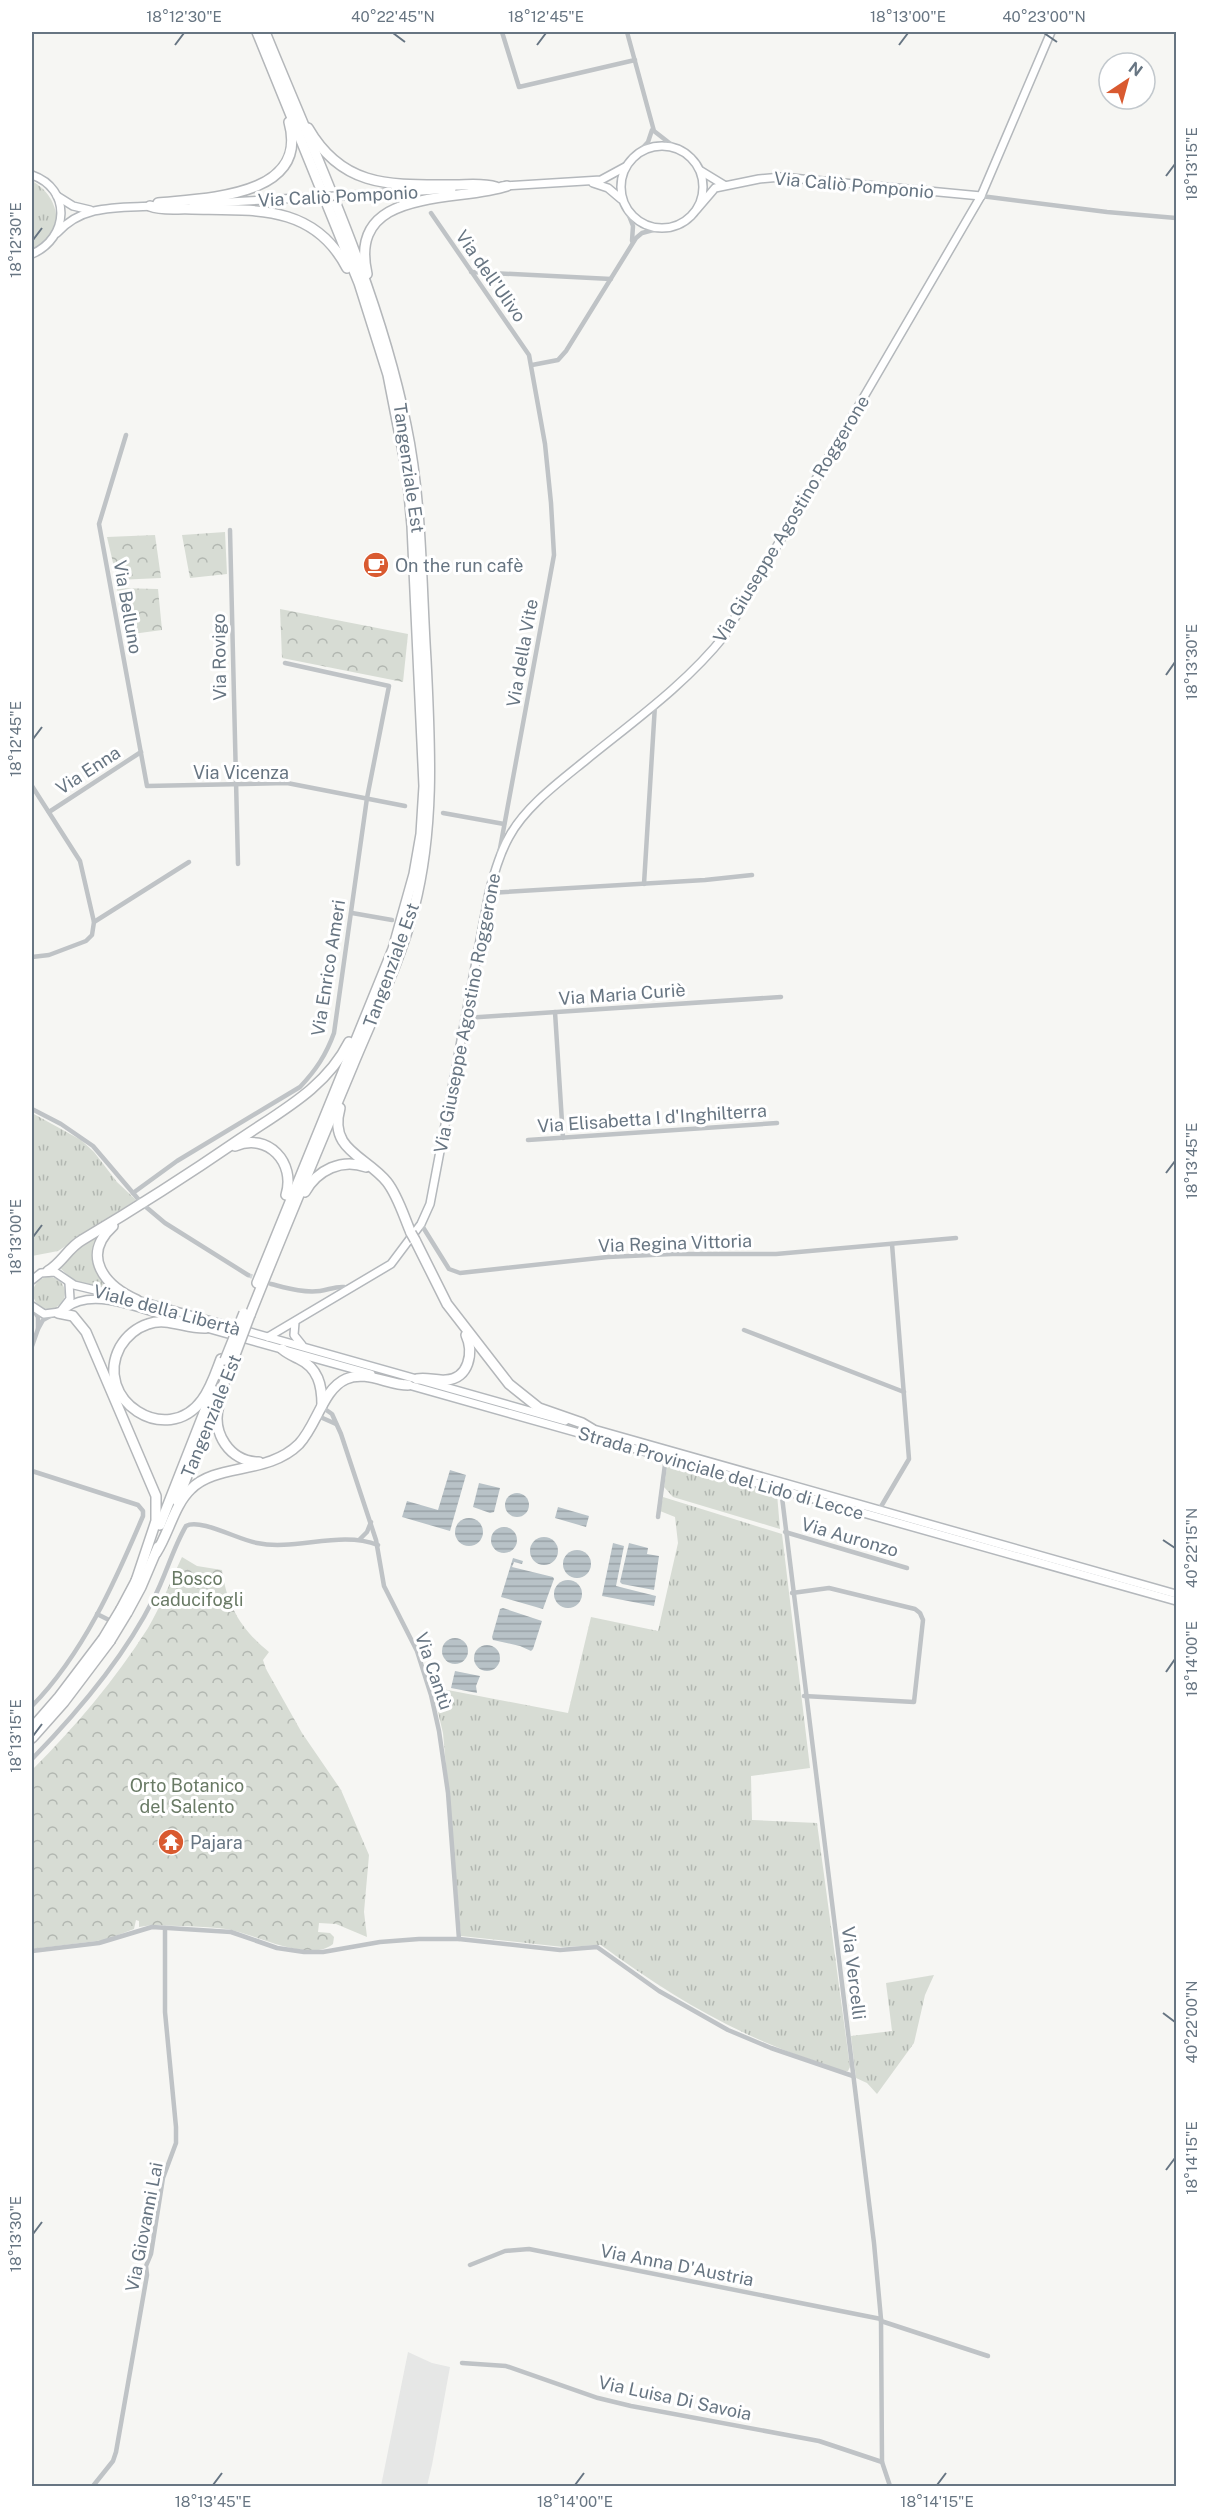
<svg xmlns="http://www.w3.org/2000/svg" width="1208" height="2518" viewBox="0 0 1208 2518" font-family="'Public Sans',sans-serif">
  <defs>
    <pattern id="grass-tufts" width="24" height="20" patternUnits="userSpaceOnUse" patternTransform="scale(1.5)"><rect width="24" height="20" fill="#d7dcd4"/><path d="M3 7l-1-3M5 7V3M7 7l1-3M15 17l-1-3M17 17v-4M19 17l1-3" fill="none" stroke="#b2b7b1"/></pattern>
    <pattern id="forest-crowns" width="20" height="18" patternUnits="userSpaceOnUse" patternTransform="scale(1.5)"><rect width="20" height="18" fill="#d7dcd4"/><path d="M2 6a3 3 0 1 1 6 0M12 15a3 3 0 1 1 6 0" fill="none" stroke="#b2b7b1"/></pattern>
    <pattern id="water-rules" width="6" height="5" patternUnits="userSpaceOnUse" patternTransform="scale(1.5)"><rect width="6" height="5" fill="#b8c2c7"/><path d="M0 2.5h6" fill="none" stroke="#99a2a7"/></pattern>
  </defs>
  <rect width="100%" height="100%" fill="#f6f6f3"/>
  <polygon fill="#e6e7e6" points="408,2352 432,2363 450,2367 432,2465 427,2486 381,2486"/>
  <g fill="url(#grass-tufts)">
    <path d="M32,181c30,16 35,59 0,69z"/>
    <polygon points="32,1113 81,1140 94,1152 117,1182 136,1200 58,1251 32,1256"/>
    <polygon points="102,1231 96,1246 113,1291 76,1283 59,1267 69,1255"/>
    <circle cx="49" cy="1293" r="16"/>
    <polygon points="670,1464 777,1494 780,1529 673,1497 664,1487 667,1466"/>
    <path d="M663,1497l119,37 28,234 -59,8 1,44 65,3 33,244 -2,4c-12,1 -28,-8 -39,-12 -77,-26 -143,-66 -208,-114l-38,2 -102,-11 -18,-203 -11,-46 136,26 23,-96 67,14 20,-88 -3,-26 -15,-6z"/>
    <polygon points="934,1975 925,1995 914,2043 877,2094 867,2083 856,2078 851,2036 892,2031 886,1983"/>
  </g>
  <g fill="url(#forest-crowns)">
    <polygon points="225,532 227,574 190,578 182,535"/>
    <polygon points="155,535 161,578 117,580 107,537"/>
    <polygon points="117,588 158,589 162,630 125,635"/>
    <polygon points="280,609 408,634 403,682 282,658"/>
    <path d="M182,1557l15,9 25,4c5,36 19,59 47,82l-6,8 3,9 36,64 39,57 28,65 -5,57 3,25 -31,-13 -17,-1 -1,9 12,1 4,4 -1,7c-25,20 -79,-11 -107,-15 -24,-3 -50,-3 -74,-4l-13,2v-6l-3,-1 -2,9 -29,11 -73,9v-179c43,-43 83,-90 116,-142 13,-22 23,-48 34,-71z"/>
  </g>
  <g fill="url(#water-rules)">
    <polygon points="450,1470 466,1475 450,1531 402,1517 407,1501 438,1510"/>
    <polygon points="479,1483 500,1488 494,1512 490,1513 473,1507"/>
    <circle cx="517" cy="1505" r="12"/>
    <polygon points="558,1507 589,1516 586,1527 555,1518"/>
    <circle cx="469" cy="1532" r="14"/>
    <circle cx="504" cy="1540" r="13"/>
    <circle cx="544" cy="1551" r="14"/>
    <polygon points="613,1543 624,1546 616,1586 656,1596 654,1606 602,1596"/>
    <polygon points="629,1543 648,1548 647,1554 659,1556 654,1590 622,1584 620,1582"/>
    <circle cx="577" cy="1564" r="14"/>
    <polygon points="513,1558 523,1561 522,1564 514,1562 512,1567 553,1577 554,1579 543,1609 501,1597"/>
    <circle cx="568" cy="1594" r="14"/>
    <polygon points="503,1608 542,1621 533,1649 531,1651 520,1646 493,1640 492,1637 500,1609"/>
    <circle cx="455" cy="1651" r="13"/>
    <circle cx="487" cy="1658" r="13"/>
    <polygon points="455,1671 480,1676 476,1686 477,1693 451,1688"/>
  </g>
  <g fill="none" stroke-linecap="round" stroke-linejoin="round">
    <polyline stroke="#d2d6d7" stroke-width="4.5" stroke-dasharray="4.5 2" stroke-linecap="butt" points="248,1275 271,1284"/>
    <g stroke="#b4b8bc" stroke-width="10">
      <g id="secondary">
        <circle cx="662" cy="187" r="41"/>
        <polyline points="701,171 724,185"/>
        <path d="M32,175c40,14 37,63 0,79"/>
        <polyline points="593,183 608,188 621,199"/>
        <polyline points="502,186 601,180 625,167"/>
        <polyline points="390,193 452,189"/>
        <polyline points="57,196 73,206 90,210"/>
        <polyline points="193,204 281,199"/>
        <polyline points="697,209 715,188 759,179 781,177 981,196"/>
        <path d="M57,233c26,-29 61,-25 97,-27"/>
        <polyline points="32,1280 41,1273 55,1272 74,1285 137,1300 565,1421"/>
        <polyline points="32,1306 44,1314 60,1312 70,1299 69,1283"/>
        <path d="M66,1308c28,-22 80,3 112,12"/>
        <polyline points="295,1322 294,1335 302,1345"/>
        <polyline points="203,1327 371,1374"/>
        <path d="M268,1337l123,-73 30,-40 9,-20 59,-311c5,-20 10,-38 20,-56 16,-30 50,-55 77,-77 48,-39 100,-76 139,-125l256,-439 70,-164"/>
        <polyline points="405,1384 1176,1601"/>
        <polyline points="590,1428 1176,1594"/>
      </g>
    </g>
    <g stroke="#b4b7ba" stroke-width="12">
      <g id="highway">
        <path d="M308,128c35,61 84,57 147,57 13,0 28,-2 41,2"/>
        <path d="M158,203c48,-5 152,-6 131,-81"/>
        <path d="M150,206c12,5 29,2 42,3 62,1 122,-5 155,59"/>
        <path d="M367,274c-20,-88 89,-71 140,-88"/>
        <path d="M340,1108c-12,42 26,48 47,74 11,14 17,35 24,51"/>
        <path d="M235,1146c33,-14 61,17 51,49"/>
        <path d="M305,1192c12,-22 37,-34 61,-25"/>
        <path d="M113,1226c-33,30 -8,60 24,74"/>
        <polyline points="415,1240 447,1304 509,1384 539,1408 582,1423 592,1429"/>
        <path d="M48,1271c14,-8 20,-23 34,-31 54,-32 107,-66 158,-101 41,-28 86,-51 109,-97"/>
        <polyline points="257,1283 393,949 414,874 421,834 424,786 412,526 407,472 388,375 359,283 257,32"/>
        <polyline points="58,1313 73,1316 86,1332 156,1496 156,1521 136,1581"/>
        <path d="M250,1315c33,-83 68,-166 103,-250 21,-51 47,-103 61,-157 21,-82 16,-164 12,-248 -5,-78 -4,-159 -20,-235 -28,-137 -89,-265 -141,-393"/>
        <path d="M206,1328c-20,1 -39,-11 -58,-4 -12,4 -22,13 -28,23 -28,53 47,101 82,53 9,-12 14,-28 19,-41"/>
        <path d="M282,1349c6,5 11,7 17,10 19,9 23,26 23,46"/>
        <path d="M417,1379c10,-2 19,2 29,1 23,-1 28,-28 20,-45"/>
        <path d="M219,1405c-8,28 11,57 40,57"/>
        <polyline points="177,1501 232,1363"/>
        <polyline points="160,1525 213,1390"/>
        <path d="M156,1553c13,-20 18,-48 35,-64 25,-26 77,-14 108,-45 18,-19 24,-55 47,-65 20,-9 42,6 62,6"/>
        <polyline points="121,1609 138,1577"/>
        <polyline points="127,1613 141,1587 158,1547"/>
        <polyline points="32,1728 59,1697 103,1639"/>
        <polyline points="32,1738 64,1702 110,1641"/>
      </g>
    </g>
    <g stroke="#bfc3c6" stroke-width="4.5">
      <polyline points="502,32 519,87 635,60"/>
      <polyline points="627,32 654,131 677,149"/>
      <polyline points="636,155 648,142 652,130"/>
      <polyline points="981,196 1107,212 1176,218"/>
      <polyline points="626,208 633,226 632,241"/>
      <polyline points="431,213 529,355 545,444 551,503 554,555 499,854"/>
      <polyline points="471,272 611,279"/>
      <polyline points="532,365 558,360 566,351 636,238 642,233 657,229"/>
      <polyline points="126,435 99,524 147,786 287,783 405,806"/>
      <polyline points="230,530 238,864"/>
      <polyline points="32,786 80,861 94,922 92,935 86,941 49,955 32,957"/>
      <polyline points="49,812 141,752"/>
      <polyline points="443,813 504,824"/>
      <polyline points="644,884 655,705"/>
      <polyline points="489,893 705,880 752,875"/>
      <polyline points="352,913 392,920"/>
      <polyline points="94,922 189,862"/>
      <polyline points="555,1012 563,1138"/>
      <polyline points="465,1018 781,997"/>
      <polyline points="32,1109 61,1124 93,1146 139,1200"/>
      <polyline points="528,1140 777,1123"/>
      <path d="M133,1193l44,-32 123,-74c16,-17 26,-32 34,-54l33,-235 22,-112 -104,-23"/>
      <polyline points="146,1207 165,1223 248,1275"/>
      <polyline points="421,1224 449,1269 460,1273 608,1257 672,1254 776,1254 956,1238"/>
      <path d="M271,1284c16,4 32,9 49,7 8,-1 16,-5 24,-4l2,3"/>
      <polyline points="33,1309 38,1317 38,1329 43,1320 52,1315"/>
      <polyline points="744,1330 904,1392"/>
      <polyline points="32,1346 38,1329"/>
      <polyline points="322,1407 332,1414 341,1434 376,1540 384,1586 417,1651 431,1695 439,1731 448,1793 459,1939"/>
      <polyline points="318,1416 336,1424"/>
      <path d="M32,1471l106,34 5,6v5c-28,66 -60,138 -111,190"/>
      <polyline points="781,1489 874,2243 881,2319 882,2462 890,2486"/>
      <polyline points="879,1510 909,1459 892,1244"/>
      <polyline points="658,1517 666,1457"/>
      <polyline points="785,1532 907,1568"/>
      <polyline points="360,1539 367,1532 371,1522"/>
      <polyline points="792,1593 829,1588 915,1609 920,1613 923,1620 914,1702 804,1696"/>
      <polyline points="97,1614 113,1622"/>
      <path d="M32,1759c47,-48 92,-101 122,-161 12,-23 19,-50 32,-72 14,-8 53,14 71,17 39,8 83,-13 121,2"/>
      <polyline points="32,1951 99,1943 152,1927 231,1932 277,1948 304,1952 323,1952 380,1942 419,1939 459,1939 560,1950 597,1947 659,1991 728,2030 771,2048 853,2076"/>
      <polyline points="470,2265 505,2251 529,2249 881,2319"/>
      <polyline points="881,2321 988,2356"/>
      <polyline points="462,2363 506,2366 598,2398 631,2406 819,2441 882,2462"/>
      <polyline points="93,2486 113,2461 116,2452 147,2275 146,2266 151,2254 163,2178 176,2143 176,2127 165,2012 165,1928"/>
    </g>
    <use href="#secondary" stroke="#fff" stroke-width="7"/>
    <use href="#highway" stroke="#fff" stroke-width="9"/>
    <g stroke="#b4b8bc" stroke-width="10" stroke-linecap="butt">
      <polyline id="secondary-bridge" points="281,199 390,193"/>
    </g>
    <g stroke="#b4b7ba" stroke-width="12" stroke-linecap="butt">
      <g id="highway-bridge">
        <polyline points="411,1233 415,1240"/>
        <polyline points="225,1360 244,1313"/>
        <polyline points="232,1363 250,1315"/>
        <polyline points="103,1639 121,1609"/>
        <polyline points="110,1641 127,1613"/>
      </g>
    </g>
    <use href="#secondary-bridge" stroke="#fff" stroke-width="7"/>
    <use href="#highway-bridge" stroke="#fff" stroke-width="9"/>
  </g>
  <path fill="none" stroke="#677582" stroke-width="2" d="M393,33l12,9M1044,33l13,9M175,45l9,-12M537,45l9,-12M899,45l9,-12M1166,176l9,-12M33,240l9,-12M1166,675l9,-13M33,739l9,-12M1166,1173l9,-12M33,1237l9,-12M1163,1540l12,8M1166,1672l9,-13M33,1736l9,-12M1163,2013l12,9M1166,2170l9,-12M33,2234l9,-12M213,2485l9,-12M575,2485l9,-12M937,2485l9,-12"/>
  <defs>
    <g id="cafe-disc" transform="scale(1.35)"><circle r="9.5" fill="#d95a30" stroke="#fff"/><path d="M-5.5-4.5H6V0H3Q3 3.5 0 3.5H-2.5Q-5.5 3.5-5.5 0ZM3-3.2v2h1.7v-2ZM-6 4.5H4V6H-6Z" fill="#fff"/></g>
    <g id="temple-disc" transform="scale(1.35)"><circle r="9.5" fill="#d95a30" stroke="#fff"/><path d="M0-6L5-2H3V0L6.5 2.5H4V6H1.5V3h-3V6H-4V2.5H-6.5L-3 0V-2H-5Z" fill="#fff"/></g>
  </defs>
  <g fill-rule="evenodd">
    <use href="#cafe-disc" x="376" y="565"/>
    <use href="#temple-disc" x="171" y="1842"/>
  </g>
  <g text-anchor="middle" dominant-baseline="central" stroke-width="6" stroke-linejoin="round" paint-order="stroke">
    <g font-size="18" fill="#677582" stroke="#fff">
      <text transform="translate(854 185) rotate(5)">Via Caliò Pomponio</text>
      <text transform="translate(338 196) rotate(-3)">Via Caliò Pomponio</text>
      <text transform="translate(491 276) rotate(55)">Via dell'Ulivo</text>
      <text transform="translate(409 468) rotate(82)">Tangenziale Est</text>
      <text transform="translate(791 519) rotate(-59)">Via Giuseppe Agostino Roggerone</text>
      <text transform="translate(128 607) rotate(80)">Via Belluno</text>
      <text transform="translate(522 653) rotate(-80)">Via della Vite</text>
      <text transform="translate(219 657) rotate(-91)">Via Rovigo</text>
      <text transform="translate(88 770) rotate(-33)">Via Enna</text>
      <text x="241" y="772">Via Vicenza</text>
      <text transform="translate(391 965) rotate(-70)">Tangenziale Est</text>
      <text transform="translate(328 968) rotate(-81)">Via Enrico Ameri</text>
      <text transform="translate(622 994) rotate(-4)">Via Maria Curiè</text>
      <text transform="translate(467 1013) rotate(-79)">Via Giuseppe Agostino Roggerone</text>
      <text transform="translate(652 1118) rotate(-4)">Via Elisabetta I d'Inghilterra</text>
      <text transform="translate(675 1243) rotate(-2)">Via Regina Vittoria</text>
      <text transform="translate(167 1310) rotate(15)">Viale della Libertà</text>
      <text transform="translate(211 1416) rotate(-68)">Tangenziale Est</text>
      <text transform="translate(721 1473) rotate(16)">Strada Provinciale del Lido di Lecce</text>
      <text transform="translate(850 1537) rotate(16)">Via Auronzo</text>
      <text transform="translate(434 1671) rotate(71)">Via Cantù</text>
      <text transform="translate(854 1973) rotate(83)">Via Vercelli</text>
      <text transform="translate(144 2227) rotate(-79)">Via Giovanni Lai</text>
      <text transform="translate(677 2265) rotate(11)">Via Anna D'Austria</text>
      <text transform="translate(675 2398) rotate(12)">Via Luisa Di Savoia</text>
    </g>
    <g font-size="18" fill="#677582" stroke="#fff" text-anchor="start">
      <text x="395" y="565">On the run cafè</text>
      <text x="190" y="1842">Pajara</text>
    </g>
    <g font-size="18" fill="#697a65" stroke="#fff">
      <text x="197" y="1578">Bosco<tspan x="197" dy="21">caducifogli</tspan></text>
      <text x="187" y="1785">Orto Botanico<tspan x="187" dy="21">del Salento</tspan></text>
    </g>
  </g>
  <rect width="1208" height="2518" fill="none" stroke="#ffffff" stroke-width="66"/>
  <g transform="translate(1127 81) rotate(36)"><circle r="28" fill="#ffffff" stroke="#c2c8cd" stroke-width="1.5"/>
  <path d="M0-4.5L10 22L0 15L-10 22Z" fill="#d95a30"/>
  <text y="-9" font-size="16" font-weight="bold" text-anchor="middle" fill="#677582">N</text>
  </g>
  <rect x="33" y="33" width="1142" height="2452" fill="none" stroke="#677582" stroke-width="2"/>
  <g font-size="15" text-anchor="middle" fill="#677582">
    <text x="184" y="22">18°12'30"E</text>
    <text x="393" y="22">40°22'45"N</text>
    <text x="546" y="22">18°12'45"E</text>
    <text x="908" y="22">18°13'00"E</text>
    <text x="1044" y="22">40°23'00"N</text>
    <text transform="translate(1192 164) rotate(-90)" y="5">18°13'15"E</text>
    <text transform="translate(16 240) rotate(-90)" y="5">18°12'30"E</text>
    <text transform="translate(1192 662) rotate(-90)" y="5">18°13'30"E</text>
    <text transform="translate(16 739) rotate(-90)" y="5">18°12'45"E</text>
    <text transform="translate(1192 1161) rotate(-90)" y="5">18°13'45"E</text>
    <text transform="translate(16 1237) rotate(-90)" y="5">18°13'00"E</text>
    <text transform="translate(1192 1548) rotate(-90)" y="5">40°22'15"N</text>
    <text transform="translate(1192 1659) rotate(-90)" y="5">18°14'00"E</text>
    <text transform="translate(16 1736) rotate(-90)" y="5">18°13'15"E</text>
    <text transform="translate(1192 2022) rotate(-90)" y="5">40°22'00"N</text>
    <text transform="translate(1192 2158) rotate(-90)" y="5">18°14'15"E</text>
    <text transform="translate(16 2234) rotate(-90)" y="5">18°13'30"E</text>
    <text x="213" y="2507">18°13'45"E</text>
    <text x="575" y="2507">18°14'00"E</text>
    <text x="937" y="2507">18°14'15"E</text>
  </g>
</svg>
